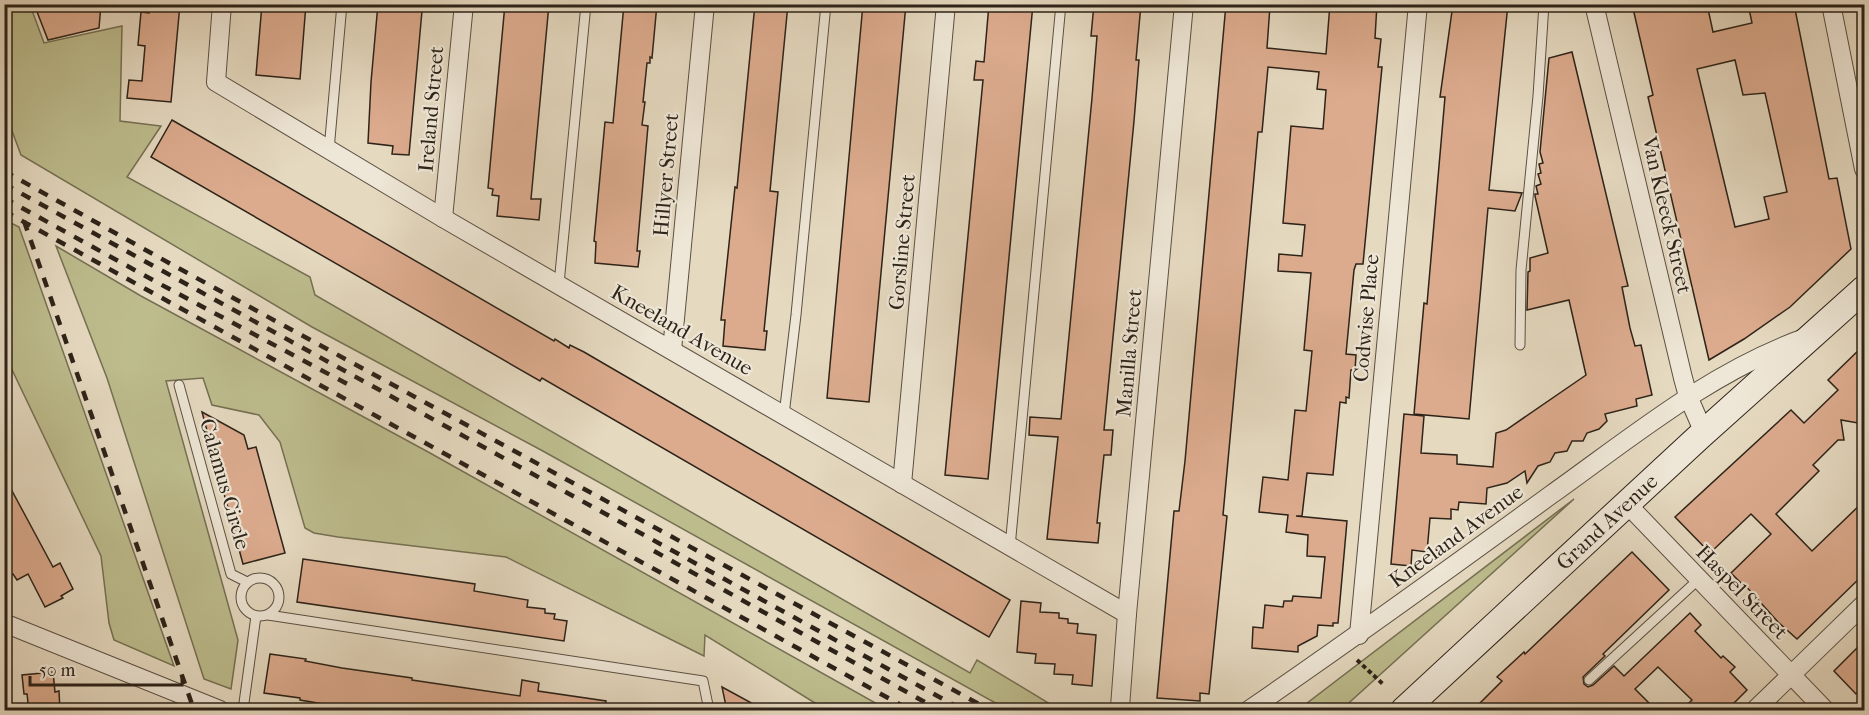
<svg xmlns="http://www.w3.org/2000/svg" width="1869" height="715" viewBox="0 0 1869 715" font-family="'IM FELL French Canon',serif">
  <rect width="100%" height="100%" fill="#e5d9c0"/>
  <filter id="stains"><feTurbulence type="fractalNoise" baseFrequency=".00333" numOctaves="4"/><feColorMatrix values="0 0 0 0 .2 0 0 0 0 .09 0 0 0 0 .02 0 0 0 .5 -.17"/></filter>
  <radialGradient id="worn" r=".72"><stop offset=".6" stop-color="#630" stop-opacity="0"/><stop offset="1" stop-color="#630" stop-opacity=".3"/></radialGradient>
  <g fill="#bdbc8d" stroke="#757053" stroke-width="1.5">
    <polygon points="5,4 30,5 44,43 122,26 120,121 161,126 127,177 310,277 315,295 970,673 977,660 1060,710 1008,710 541,450 312,327 21,155 5,112"/>
    <polygon points="5,220 19,227 174,666 114,640 109,623 101,556 5,355"/>
    <polygon points="56,246 141,296 430,453 888,710 816,710 815,703 705,635 704,656 506,557 338,537 314,533 305,528 280,442 259,415 212,405 203,378 166,381 238,640 231,689 204,679 107,378"/>
    <polygon points="1574,499 1341,710 1298,710"/>
  </g>
  <g fill="#dcab8e" stroke="#2d2319" stroke-width="1.5" fill-rule="evenodd">
    <polygon points="34,4 101,4 99,28 48,40"/>
    <polygon points="150,4 180,4 171,102 127,98 129,80 142,81 145,46 138,45 141,12 149,13"/>
    <polygon points="262,4 306,4 300,79 256,75"/>
    <polygon points="378,4 417,4 416,10 422,11 409,155 392,154 393,146 368,143 371,82"/>
    <polygon points="505,4 549,4 531,199 541,199 539,220 497,216 499,196 492,195 493,189 488,188"/>
    <polygon points="624,4 657,4 652,58 650,57 650,63 647,63 643,102 645,102 642,125 648,126 637,251 640,251 638,267 595,263 596,242 594,241 605,122 613,123"/>
    <polygon points="755,4 788,4 770,191 778,192 764,331 767,331 765,350 723,346 725,320 721,320 735,187 737,188"/>
    <polygon points="863,4 906,4 869,402 827,398"/>
    <polygon points="989,4 1033,4 988,479 945,475 983,80 974,80 976,61 984,62"/>
    <polygon points="1094,4 1141,4 1136,60 1139,60 1134,121 1104,430 1113,430 1111,455 1104,455 1097,523 1100,523 1098,543 1047,539 1058,437 1029,435 1030,417 1061,419 1092,98 1097,36 1091,36"/>
    <polygon points="1226,4 1270,6 1267,48 1326,54 1330,4 1377,4 1375,38 1381,39 1378,67 1382,67 1363,264 1356,264 1354,270 1346,354 1356,355 1355,370 1351,370 1349,398 1346,397 1346,403 1340,402 1333,475 1307,473 1302,516 1296,516 1347,521 1338,623 1333,623 1333,626 1318,625 1317,636 1298,646 1298,652 1252,648 1253,627 1263,628 1265,605 1283,607 1284,601 1292,601 1293,596 1321,598 1325,557 1307,556 1308,535 1286,532 1288,515 1259,512 1263,477 1288,480 1295,410 1306,411 1312,351 1304,350 1311,273 1278,271 1279,254 1302,256 1305,225 1283,223 1291,126 1323,129 1326,90 1317,89 1319,72 1268,67 1262,132 1258,132 1253,188 1223,515 1227,516 1209,694 1200,693 1200,701 1157,698 1174,511 1179,511 1185,461"/>
    <polygon points="1453,4 1508,4 1489,190 1522,193 1515,211 1488,208 1469,419 1414,414 1424,303 1427,304 1445,97 1440,97"/>
    <path d="M1632,4h75l6,28 39,-9 -4,-19h46l35,175 8,-1 14,71 -61,58 -46,32 -35,21 -61,-263 5,-2zM1735,60l8,35 22,-2 22,99 -23,5 5,22 -34,8 -38,-158z"/>
    <polygon points="1572,52 1628,286 1622,287 1630,328 1635,346 1641,345 1652,395 1636,399 1637,406 1605,414 1607,421 1599,429 1587,433 1583,441 1572,441 1567,451 1555,453 1550,462 1538,466 1527,483 1525,471 1507,483 1487,488 1486,504 1459,502 1458,510 1451,509 1451,519 1430,518 1427,552 1412,550 1411,566 1391,564 1404,414 1424,416 1421,453 1457,455 1457,464 1493,467 1496,433 1506,430 1586,375 1569,300 1527,310 1528,272 1530,271 1530,258 1548,253 1535,196 1535,194 1538,194 1536,186 1541,184 1538,174 1541,173 1539,164 1543,163 1540,152 1549,58"/>
    <polygon points="172,120 554,341 555,339 569,348 570,345 584,352 1010,600 989,637 542,378 540,381 151,157"/>
    <polygon points="1864,345 1864,416 1858,423 1841,420 1844,440 1838,440 1813,465 1819,471 1776,514 1812,551 1864,501 1864,574 1797,639 1778,622 1744,584 1743,585 1731,573 1771,534 1751,514 1710,553 1675,517 1791,410 1804,423 1838,390 1828,380"/>
    <polygon points="202,412 244,435 248,449 256,447 285,553 243,564"/>
    <polygon points="4,476 53,567 60,563 73,589 61,596 63,598 45,607 28,574 17,580 13,574 10,576 4,567"/>
    <polygon points="1632,552 1669,590 1603,654 1605,656 1583,677 1584,684 1588,687 1593,685 1614,666 1624,676 1690,613 1701,625 1695,631 1721,658 1723,656 1735,667 1730,672 1747,690 1726,711 1681,711 1692,700 1658,667 1635,689 1657,711 1472,711 1502,681 1497,677 1524,652 1525,654"/>
    <polygon points="303,559 475,584 474,591 528,600 527,607 545,609 545,613 555,614 554,619 567,621 564,641 297,602"/>
    <polygon points="1021,601 1041,603 1040,612 1059,613 1059,618 1068,619 1068,623 1078,624 1077,633 1096,635 1092,686 1072,684 1073,675 1054,674 1055,664 1035,663 1036,654 1017,652"/>
    <polygon points="1864,641 1864,686 1856,694 1834,671"/>
    <polygon points="270,654 306,659 305,661 342,668 412,678 412,680 520,696 522,680 539,683 538,691 606,701 605,711 329,709 329,705 300,700 300,698 264,693"/>
    <polygon points="53,672 55,692 59,691 60,711 29,711 27,694 24,694 22,675"/>
    <polygon points="722,687 766,711 727,711"/>
  </g>
  <g fill="none" stroke-linecap="round" stroke-linejoin="round">
    <g stroke="#5b5043" stroke-width="11">
      <g id="lane">
        <polyline points="329,150 342,4"/>
        <polyline points="559,284 586,4"/>
        <polyline points="1520,345 1521,270 1538,96 1544,4"/>
        <polyline points="179,385 231,574 247,582"/>
        <polyline points="784,415 796,315 826,4"/>
        <polyline points="1010,547 1061,4"/>
        <circle cx="260" cy="597" r="19"/>
        <polyline points="268,615 703,681 709,710"/>
        <polyline points="1589,680 1699,579"/>
        <polyline points="243,710 256,616"/>
      </g>
    </g>
    <g stroke="#5b5043" stroke-width="20">
      <g id="street">
        <polyline points="222,4 216,82 443,218 1127,614"/>
        <polyline points="1594,4 1683,378 1688,396 1704,433"/>
        <polyline points="1831,4 1864,169"/>
        <polyline points="443,218 464,4"/>
        <polyline points="672,350 705,4"/>
        <polyline points="902,484 946,4"/>
        <polyline points="1627,504 1825,710"/>
        <polyline points="4,623 220,710"/>
        <polyline points="1359,635 1418,4"/>
        <polyline points="1123,710 1120,707 1127,614 1184,4"/>
        <path d="M1249,710c102,-70 203,-143 303,-216 80,-57 157,-121 250,-155"/>
        <polyline points="1755,710 1864,604"/>
      </g>
    </g>
    <g stroke="#2d2319" stroke-width="28">
      <polyline id="secondary" points="1404,710 1700,436 1864,289"/>
    </g>
    <polyline stroke="#2d2319" stroke-width="4" stroke-dasharray="4.5 3" stroke-linecap="butt" points="1357,660 1384,685"/>
    <use href="#lane" stroke="#eee6d6" stroke-width="9"/>
    <use href="#street" stroke="#eee6d6" stroke-width="18"/>
    <use href="#secondary" stroke="#eee6d6" stroke-width="26"/>
    <g stroke="#2d2319" stroke-width="4.5" stroke-dasharray="10 10" stroke-linecap="butt">
      <polyline points="4,171 169,263 990,710"/>
      <polyline points="4,184 963,710"/>
      <polyline points="4,198 160,284 351,386"/>
      <polyline points="4,211 910,710"/>
      <polyline points="24,221 194,710"/>
      <polyline points="654,551 939,710"/>
    </g>
  </g>
  <g text-anchor="middle" dominant-baseline="central" stroke-width="4.5" stroke-linejoin="round" paint-order="stroke">
    <g font-size="21" fill="#2d2319" stroke="#eee6d6">
      <text transform="translate(431 109) rotate(-85)">Ireland Street</text>
      <text transform="translate(666 175) rotate(-85)">Hillyer Street</text>
      <text transform="translate(1667 215) rotate(77)">Van Kleeck Street</text>
      <text transform="translate(902 242) rotate(-85)">Gorsline Street</text>
      <text transform="translate(1366 318) rotate(-85)">Codwise Place</text>
      <text transform="translate(682 330) rotate(30)">Kneeland Avenue</text>
      <text transform="translate(1129 353) rotate(-85)">Manilla Street</text>
      <text transform="translate(225 484) rotate(74)">Calamus Circle</text>
      <text transform="translate(1607 522) rotate(-43)">Grand Avenue</text>
      <text transform="translate(1456 536) rotate(-36)">Kneeland Avenue</text>
      <text transform="translate(1742 592) rotate(46)">Haspel Street</text>
    </g>
  </g>
  <rect width="1869" height="715" fill="none" stroke="#e5d9c0" stroke-width="24"/>
  <rect x="6" y="6" width="1857" height="703" fill="none" stroke="#2d2319" stroke-width="3"/>
  <rect x="12" y="12" width="1845" height="691" fill="none" stroke="#2d2319" stroke-width="1.5"/>
  <path d="M30 676v9h152v-9" fill="none" stroke="#2d2319" stroke-width="3"/>
  <text x="39" y="676" font-size="18" fill="#2d2319" stroke="#eee6d6" stroke-width="4.5" paint-order="stroke">50 m</text>
  <rect width="100%" height="100%" filter="url(#stains)"/>
  <rect width="100%" height="100%" fill="url(#worn)"/>
</svg>
